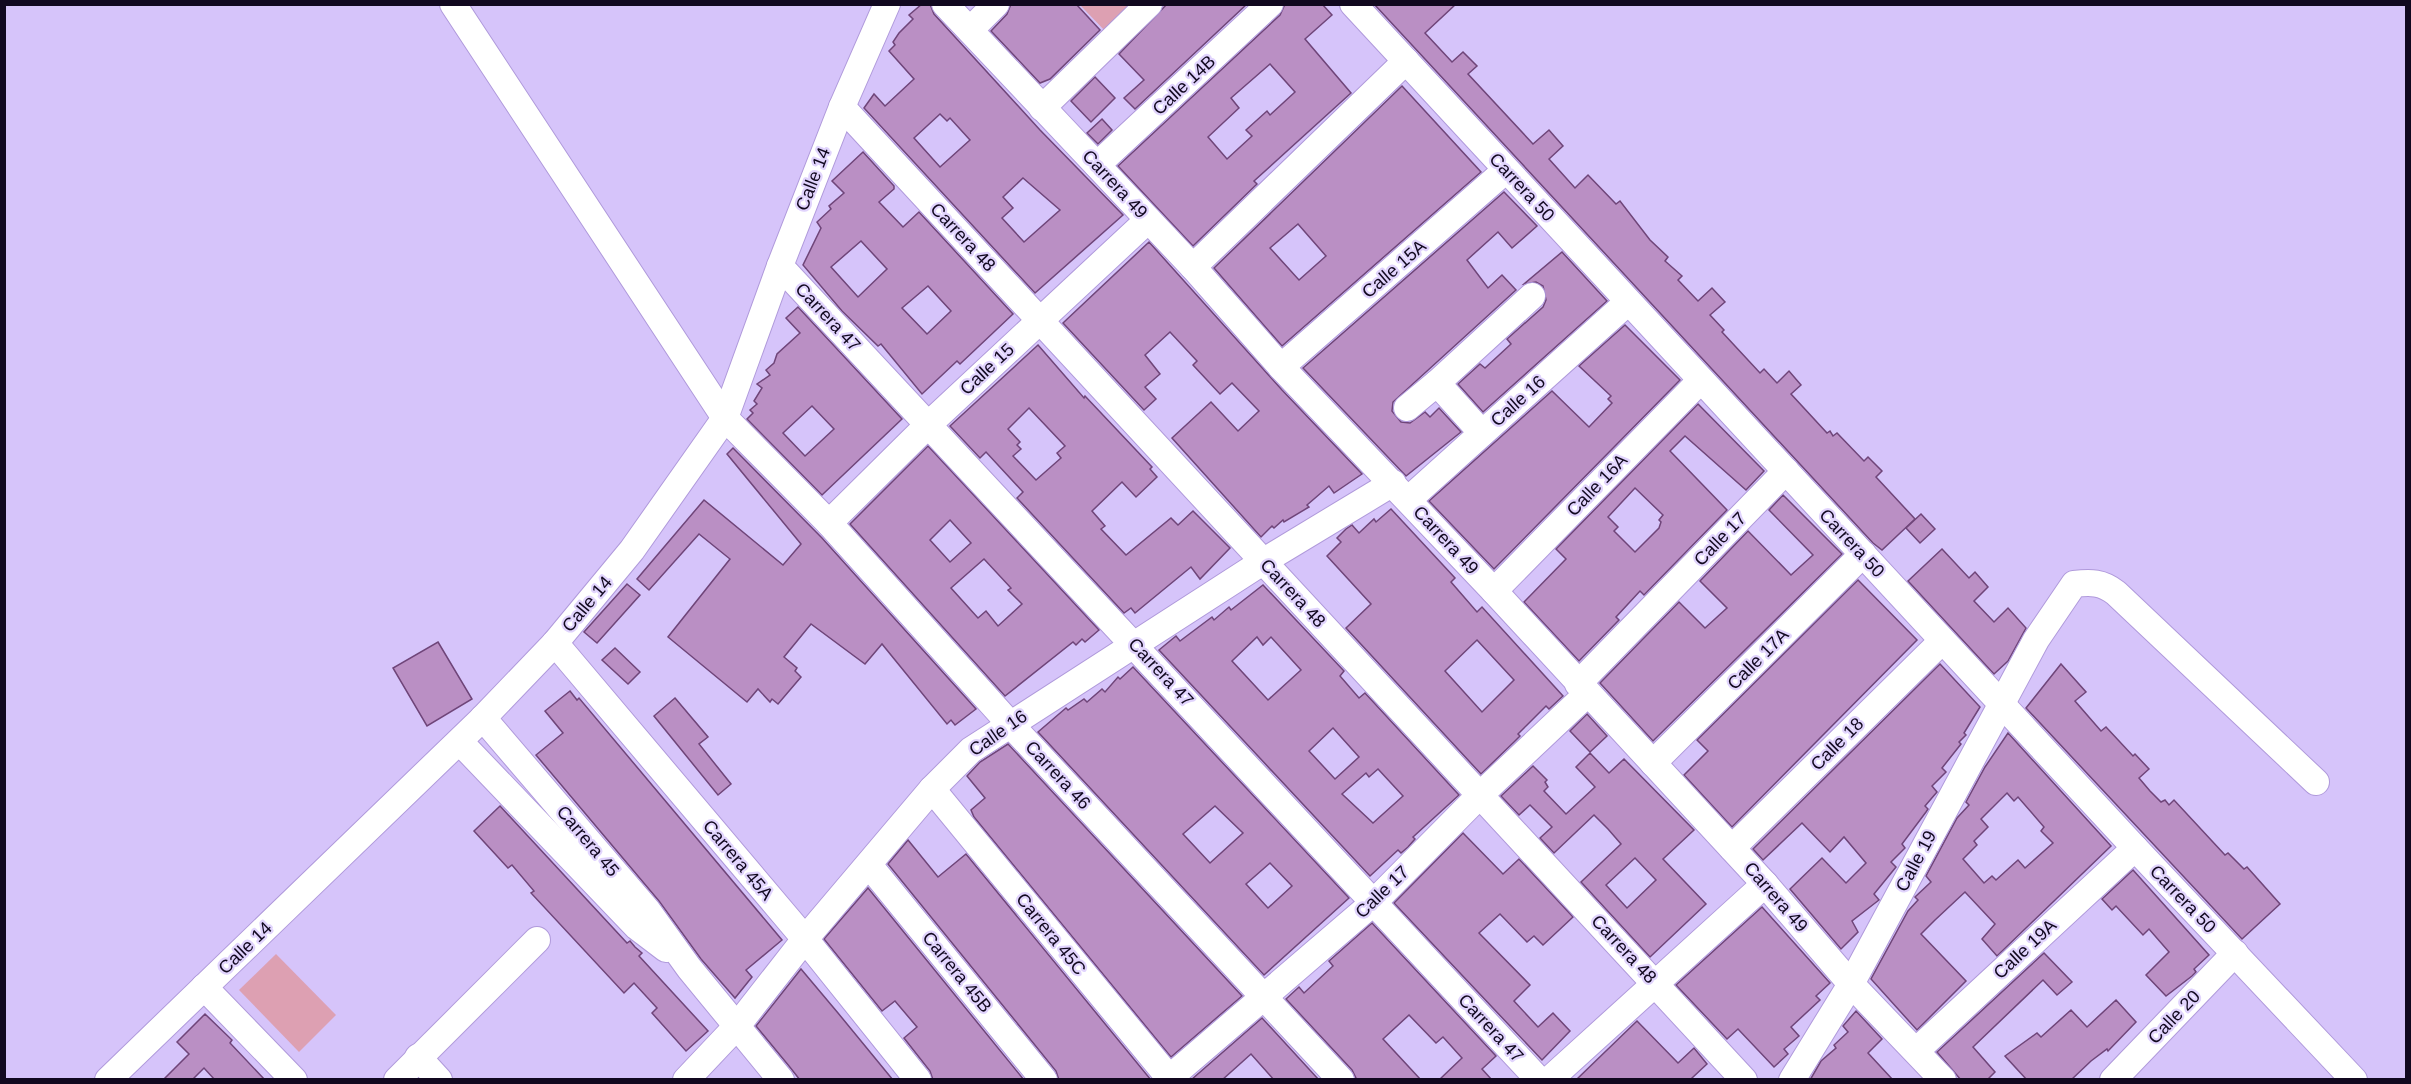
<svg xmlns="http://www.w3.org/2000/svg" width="2411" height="1084" viewBox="0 0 2411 1084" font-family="Arial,sans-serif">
  <rect width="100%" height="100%" fill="#d6c4fa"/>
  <g fill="#dda0b2">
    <polygon points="1080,5 1136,5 1107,33"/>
    <polygon points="276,954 336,1015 299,1052 239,990"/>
  </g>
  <g fill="#ba8fc4" stroke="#6f4579" stroke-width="1.5" fill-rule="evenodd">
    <path d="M922,4h8l4,10 106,116 83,85 -88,78 -171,-185 10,-14 11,12 29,-27 -25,-28 6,-6 -2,-3 6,-9 14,-14 -4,-4zM940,114l7,7 3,-3 20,22 -30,27 -26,-29zM1023,178l37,32 -36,32 -22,-24 11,-10 -10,-11z"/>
    <polygon points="1011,4 1076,4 1100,30 1050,79 1040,83 991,31 1007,14"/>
    <polygon points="1167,4 1247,4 1135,109 1124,98 1144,80 1119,54"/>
    <path d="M1285,4h37l10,11 -27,24 46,54 -97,88 3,3 -64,62 -75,-80 162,-151zM1270,64l25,28 -25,23 -3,-4 -21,19 6,6 -25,23 -19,-22 31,-29 -8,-10z"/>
    <polygon points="1374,4 1456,4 1425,33 1452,62 1463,52 1477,66 1468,74 1533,144 1549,130 1563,146 1549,159 1575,188 1588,175 1616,204 1620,201 1650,240 1668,257 1665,261 1682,276 1678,280 1698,301 1712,288 1725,302 1710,315 1724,330 1722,332 1760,373 1764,369 1777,383 1789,371 1801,385 1791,394 1827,433 1830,431 1833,436 1837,433 1864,461 1868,457 1882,471 1876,477 1915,519 1882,550 1873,543"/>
    <polygon points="1095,77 1115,98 1091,122 1071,101"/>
    <path d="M1402,86l79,86 -199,174 -68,-78zM1298,224l28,32 -27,24 -29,-32z"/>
    <polygon points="1102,119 1112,130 1098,144 1087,133"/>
    <path d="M863,152l31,34v3l-15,13 24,25 16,-15 94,102 -53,50 -3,-3 -35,33 -41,-50 -3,2 -36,-35 -39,-46 18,-37 -4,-6 14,-13 -2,-3 15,-13 -12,-12zM861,241l26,28 -29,28 -27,-30zM928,286l23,25 -24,23 -25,-26z"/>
    <polygon points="1504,192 1537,226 1512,248 1498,232 1467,260 1488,288 1502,275 1516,290 1393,402 1392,411 1401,422 1410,423 1425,412 1430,417 1439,408 1461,432 1406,476 1303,368"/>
    <polygon points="1149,242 1282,390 1362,474 1334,493 1329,486 1307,505 1309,507 1284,522 1283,520 1274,528 1272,526 1261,537 1172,438 1211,402 1238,431 1259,411 1232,383 1220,394 1193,365 1197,361 1170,332 1145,355 1160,374 1145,387 1156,399 1144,410 1063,323"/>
    <polygon points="1562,252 1607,301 1483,412 1458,384 1480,364 1485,368 1511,344 1507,339 1543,307 1546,300 1543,286 1536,282 1524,284"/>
    <path d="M798,307l104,112 -80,76 -75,-76 6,-6 -3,-3 7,-6 -3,-3 8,-13 -5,-4 13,-9 -4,-5 8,-7 3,-9 23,-21 -14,-15zM812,406l22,23 -29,27 -22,-23z"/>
    <polygon points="1625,325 1680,380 1494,569 1429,501 1552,391 1589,427 1612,403 1608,399 1611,396 1579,366"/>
    <path d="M1038,345l46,53 1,-2 67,71 -2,2 7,8 -21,20 -14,-15 -30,29 13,15 -4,3 25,26 45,-37 7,7 15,-14 37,37 -30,31 -9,-12 -56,46 -4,-5 -7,5 -107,-115 6,-6 -37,-40 -6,6 -30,-32zM1029,408l36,38 -8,7 4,5 -25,22 -23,-24 8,-7 -4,-4 3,-3 -12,-13z"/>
    <path d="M1698,404l66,67 -18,19 -61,-54 -15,15 57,59 -83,85 -4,-4 -24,26 3,3 -40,41 -55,-59 42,-43 -10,-10zM1635,488l28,27 -4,5 2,2 -2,6 -24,24 -21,-21 4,-4 -10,-10z"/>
    <path d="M928,446l171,184 -14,12 -3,-3 -6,6 -3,-3 -68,54 -155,-172zM950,520l21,23 -21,19 -20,-22zM984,559l27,29 -3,2 14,14 -24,22 -12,-15 -8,7 -27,-30z"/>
    <polygon points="733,448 822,538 976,709 955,725 951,720 947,724 882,644 865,664 811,624 784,657 797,668 795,671 801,677 778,704 772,699 770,702 758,689 747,702 668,637 730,559 699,534 649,590 637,579 704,500 783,565 801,544 727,454"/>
    <polygon points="1783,495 1842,554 1653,741 1600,683 1679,602 1705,628 1727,608 1700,581 1748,531 1791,575 1813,555 1769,510"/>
    <path d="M1391,509l64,69 -4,4 26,30 5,-5 81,89 -14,13 -3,-3 -28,28 2,2 -6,6 -33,32 -135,-146 25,-24 -44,-48 14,-14 -4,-4 9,-9 6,-4 7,8 15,-14 2,3zM1477,640l37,40 -32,32 -37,-41z"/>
    <polygon points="1921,514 1935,529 1920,543 1906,528"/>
    <polygon points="1942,549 1969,578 1975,572 1988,587 1974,601 1994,622 2008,608 2026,628 2008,661 1994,674 1908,581"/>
    <polygon points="1858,580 1917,640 1732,827 1684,775 1708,751 1697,740"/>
    <polygon points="627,584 640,595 597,643 584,632"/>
    <path d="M1263,585l81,86 -4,5 19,22 6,-5 94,102 -46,42 2,2 -7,8 -7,6 -3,-3 -28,26 -211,-226 17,-14 4,5 32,-24 2,3 15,-13 2,3zM1257,637l6,8 8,-8 30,33 -33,30 -36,-39zM1333,728l26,29 -24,22 -26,-28zM1378,769l25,27 -30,27 -31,-29 24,-21 3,4z"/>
    <polygon points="438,642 472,699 427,726 393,668"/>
    <polygon points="615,648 640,672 628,684 602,660"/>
    <polygon points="1940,664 1980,707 1964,733 1966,735 1959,742 1961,744 1942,768 1946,772 1932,786 1937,792 1925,806 1928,809 1926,812 1902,844 1905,848 1891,862 1896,867 1874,894 1879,900 1852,921 1858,932 1841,949 1790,889 1822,858 1846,883 1866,863 1844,837 1830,852 1802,823 1763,860 1753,849"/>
    <polygon points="2061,664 2086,692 2075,701 2101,731 2106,727 2133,756 2135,754 2149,769 2139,778 2150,791 2161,802 2165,800 2169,805 2174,800 2225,855 2228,853 2244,869 2247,867 2280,904 2242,939 2026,708"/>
    <path d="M1133,667l216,231 -85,77 -226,-243 28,-24 2,2 16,-11 3,3 15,-13 3,3 13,-15 2,2zM1215,806l28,27 -33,30 -27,-29zM1270,863l22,23 -24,22 -22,-24z"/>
    <polygon points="570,691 577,700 579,698 782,940 746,970 752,977 735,998 701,959 659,901 536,755 563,733 545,711"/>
    <polygon points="675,698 708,737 699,744 731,784 718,795 654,716"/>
    <polygon points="1587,714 1607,736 1590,752 1570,731"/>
    <path d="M2008,733l103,113 -114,110 -15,-17 13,-15 -30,-32 -30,28 -14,14 45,47 -49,49 -46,-51 37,-68 10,-11 -3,-3 16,-15 -5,-6 31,-58 12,-13 -3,-3 19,-35zM2007,793l7,8 4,-4 26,30 -3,4 12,12 -28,25 -7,-8 -22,20 -4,-4 -8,7 -21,-24 14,-14 -3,-4 14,-14 -7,-8z"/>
    <polygon points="1008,744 1242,996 1171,1057 974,817 971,810 985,798 967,776 980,762"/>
    <path d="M1590,753l19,20 15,-14 70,71 -31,29 43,45 -56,53 -69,-75 40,-38 -13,-15 -14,-14 -40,38 -14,-15 12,-11 -22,-22 -11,10 -18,-19 32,-30 14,14 -2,2 3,5 -4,4 22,23 29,-27 -19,-20zM1635,858l21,22 -29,28 -21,-23z"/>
    <polygon points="500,806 627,943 630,941 635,947 642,953 639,956 708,1031 686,1051 652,1013 657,1008 634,983 624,993 531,893 534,891 512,865 508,868 474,831"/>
    <polygon points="1463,833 1503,874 1519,859 1573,917 1543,945 1534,936 1527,942 1500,914 1479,933 1530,985 1514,1001 1538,1027 1553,1013 1570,1031 1542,1060 1394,903"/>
    <polygon points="908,840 938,877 966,854 1151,1080 1059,1080 1056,1071 888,864"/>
    <polygon points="2133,870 2209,955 2194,969 2196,972 2192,976 2166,996 2146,975 2169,952 2149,929 2143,935 2116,906 2112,910 2102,899"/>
    <polygon points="868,888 1024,1080 933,1080 930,1071 904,1038 917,1027 895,1001 882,1011 824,939"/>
    <polygon points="1762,907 1830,983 1816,996 1820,1000 1791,1027 1799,1036 1784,1049 1788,1054 1774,1067 1738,1029 1727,1039 1676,985"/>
    <polygon points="1372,923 1496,1056 1482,1069 1492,1080 1439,1080 1462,1058 1443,1037 1436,1043 1409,1015 1383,1039 1421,1080 1357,1080 1352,1070 1286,999 1299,987 1304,993 1333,966 1329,961"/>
    <polygon points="2044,953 2072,982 2057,995 2043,980 1973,1047 1995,1072 1987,1080 1961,1080 1937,1052"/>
    <polygon points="801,969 838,1013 893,1080 800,1080 789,1066 756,1026"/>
    <polygon points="2116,1000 2136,1022 2108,1051 2107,1049 2091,1061 2071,1080 2027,1080 2005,1056 2037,1033 2041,1037 2071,1010 2087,1027"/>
    <polygon points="1856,1011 1882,1039 1868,1053 1893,1080 1810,1080 1821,1061 1836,1048 1834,1045 1848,1032 1843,1026"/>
    <polygon points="205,1014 232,1040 230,1043 265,1080 215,1080 204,1068 192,1080 163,1080 189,1054 177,1042"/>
    <polygon points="1262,1018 1319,1080 1274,1080 1251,1054 1222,1080 1191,1080"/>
    <polygon points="1637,1021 1678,1063 1694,1048 1707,1064 1692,1078 1694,1080 1576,1080"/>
  </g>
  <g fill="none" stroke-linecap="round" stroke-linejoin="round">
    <g stroke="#b09adb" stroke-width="28">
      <g id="minor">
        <polyline points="453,4 725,418 829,523 1010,724 1341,1080"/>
        <polyline points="945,4 1193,267 1281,367 1494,591 1765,884 1851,984 1943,1080"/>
        <polyline points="1353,4 2135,848 2354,1080"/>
        <polyline points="970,30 996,4"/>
        <polyline points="842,107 1744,1080"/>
        <polyline points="1042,108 1149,4"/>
        <polyline points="1097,165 1270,4"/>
        <polyline points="780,266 1539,1080"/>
        <polyline points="1193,267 1406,61"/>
        <polyline points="1281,367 1506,170"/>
        <polyline points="1437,383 1532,296"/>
        <polyline points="1407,408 1437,383 1482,433"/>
        <polyline points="1408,500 1628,302"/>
        <polyline points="829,523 929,424 1148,220"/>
        <polyline points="1494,591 1701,380"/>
        <polyline points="555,643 805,939 918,1080"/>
        <polyline points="1578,684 1786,471"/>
        <polyline points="483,718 648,911 689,968 781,1080"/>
        <polyline points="460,742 637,927 666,949"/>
        <polyline points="1653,763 1863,554"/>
        <polyline points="932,789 1171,1080"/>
        <polyline points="1732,848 1942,641"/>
        <polyline points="869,865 1044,1080"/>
        <polyline points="204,987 294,1080"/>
        <polyline points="1916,1051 2135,848"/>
        <polyline points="418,1057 439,1080"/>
        <polyline points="108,1080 483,718 555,643 632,550 725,418 780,266 842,107 887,4"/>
        <polyline points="397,1080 537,940"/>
        <polyline points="686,1080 737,1026 805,939 932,789 971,750 1264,561 1393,483"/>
        <polyline points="1167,1080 1373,903 1480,795 1587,694"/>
        <polyline points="1549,1080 1765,884"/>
        <path d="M1792,1080l59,-96 185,-344 38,-56c17,-2 28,-2 42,9l200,189"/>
        <polyline points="2113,1080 2235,953"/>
      </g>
    </g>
    <use href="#minor" stroke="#fff" stroke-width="26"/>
  </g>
  <g text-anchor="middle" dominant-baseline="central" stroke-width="4.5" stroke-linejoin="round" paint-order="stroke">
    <g font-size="18" fill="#11081f" stroke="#e1d4fd">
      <text transform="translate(1184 85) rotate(-43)">Calle 14B</text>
      <text transform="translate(813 179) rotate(-69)">Calle 14</text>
      <text transform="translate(1115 184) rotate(47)">Carrera 49</text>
      <text transform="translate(1522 187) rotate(47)">Carrera 50</text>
      <text transform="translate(963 237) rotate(47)">Carrera 48</text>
      <text transform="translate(1394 269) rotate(-41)">Calle 15A</text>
      <text transform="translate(828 317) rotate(47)">Carrera 47</text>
      <text transform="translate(987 369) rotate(-43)">Calle 15</text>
      <text transform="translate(1518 401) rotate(-42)">Calle 16</text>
      <text transform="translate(1597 485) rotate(-46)">Calle 16A</text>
      <text transform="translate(1720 539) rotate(-46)">Calle 17</text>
      <text transform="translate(1446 540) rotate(47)">Carrera 49</text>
      <text transform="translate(1852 543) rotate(47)">Carrera 50</text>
      <text transform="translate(1293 593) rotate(47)">Carrera 48</text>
      <text transform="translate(587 604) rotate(-50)">Calle 14</text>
      <text transform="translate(1758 659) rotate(-45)">Calle 17A</text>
      <text transform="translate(1161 672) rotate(47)">Carrera 47</text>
      <text transform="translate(998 733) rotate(-35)">Calle 16</text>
      <text transform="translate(1837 744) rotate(-45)">Calle 18</text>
      <text transform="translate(1058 775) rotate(47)">Carrera 46</text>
      <text transform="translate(588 841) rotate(50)">Carrera 45</text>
      <text transform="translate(738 860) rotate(50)">Carrera 45A</text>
      <text transform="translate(1916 861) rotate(-62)">Calle 19</text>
      <text transform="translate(1382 892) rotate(-44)">Calle 17</text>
      <text transform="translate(1776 897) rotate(49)">Carrera 49</text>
      <text transform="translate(2183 899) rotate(46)">Carrera 50</text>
      <text transform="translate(1051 934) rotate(51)">Carrera 45C</text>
      <text transform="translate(245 948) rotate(-44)">Calle 14</text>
      <text transform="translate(1624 949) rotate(47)">Carrera 48</text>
      <text transform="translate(2025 949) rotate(-43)">Calle 19A</text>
      <text transform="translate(957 972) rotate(51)">Carrera 45B</text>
      <text transform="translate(2174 1017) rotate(-46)">Calle 20</text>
      <text transform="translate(1491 1028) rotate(47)">Carrera 47</text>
    </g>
  </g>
  <rect width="2411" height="1084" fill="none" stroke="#11081f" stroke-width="12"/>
</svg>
